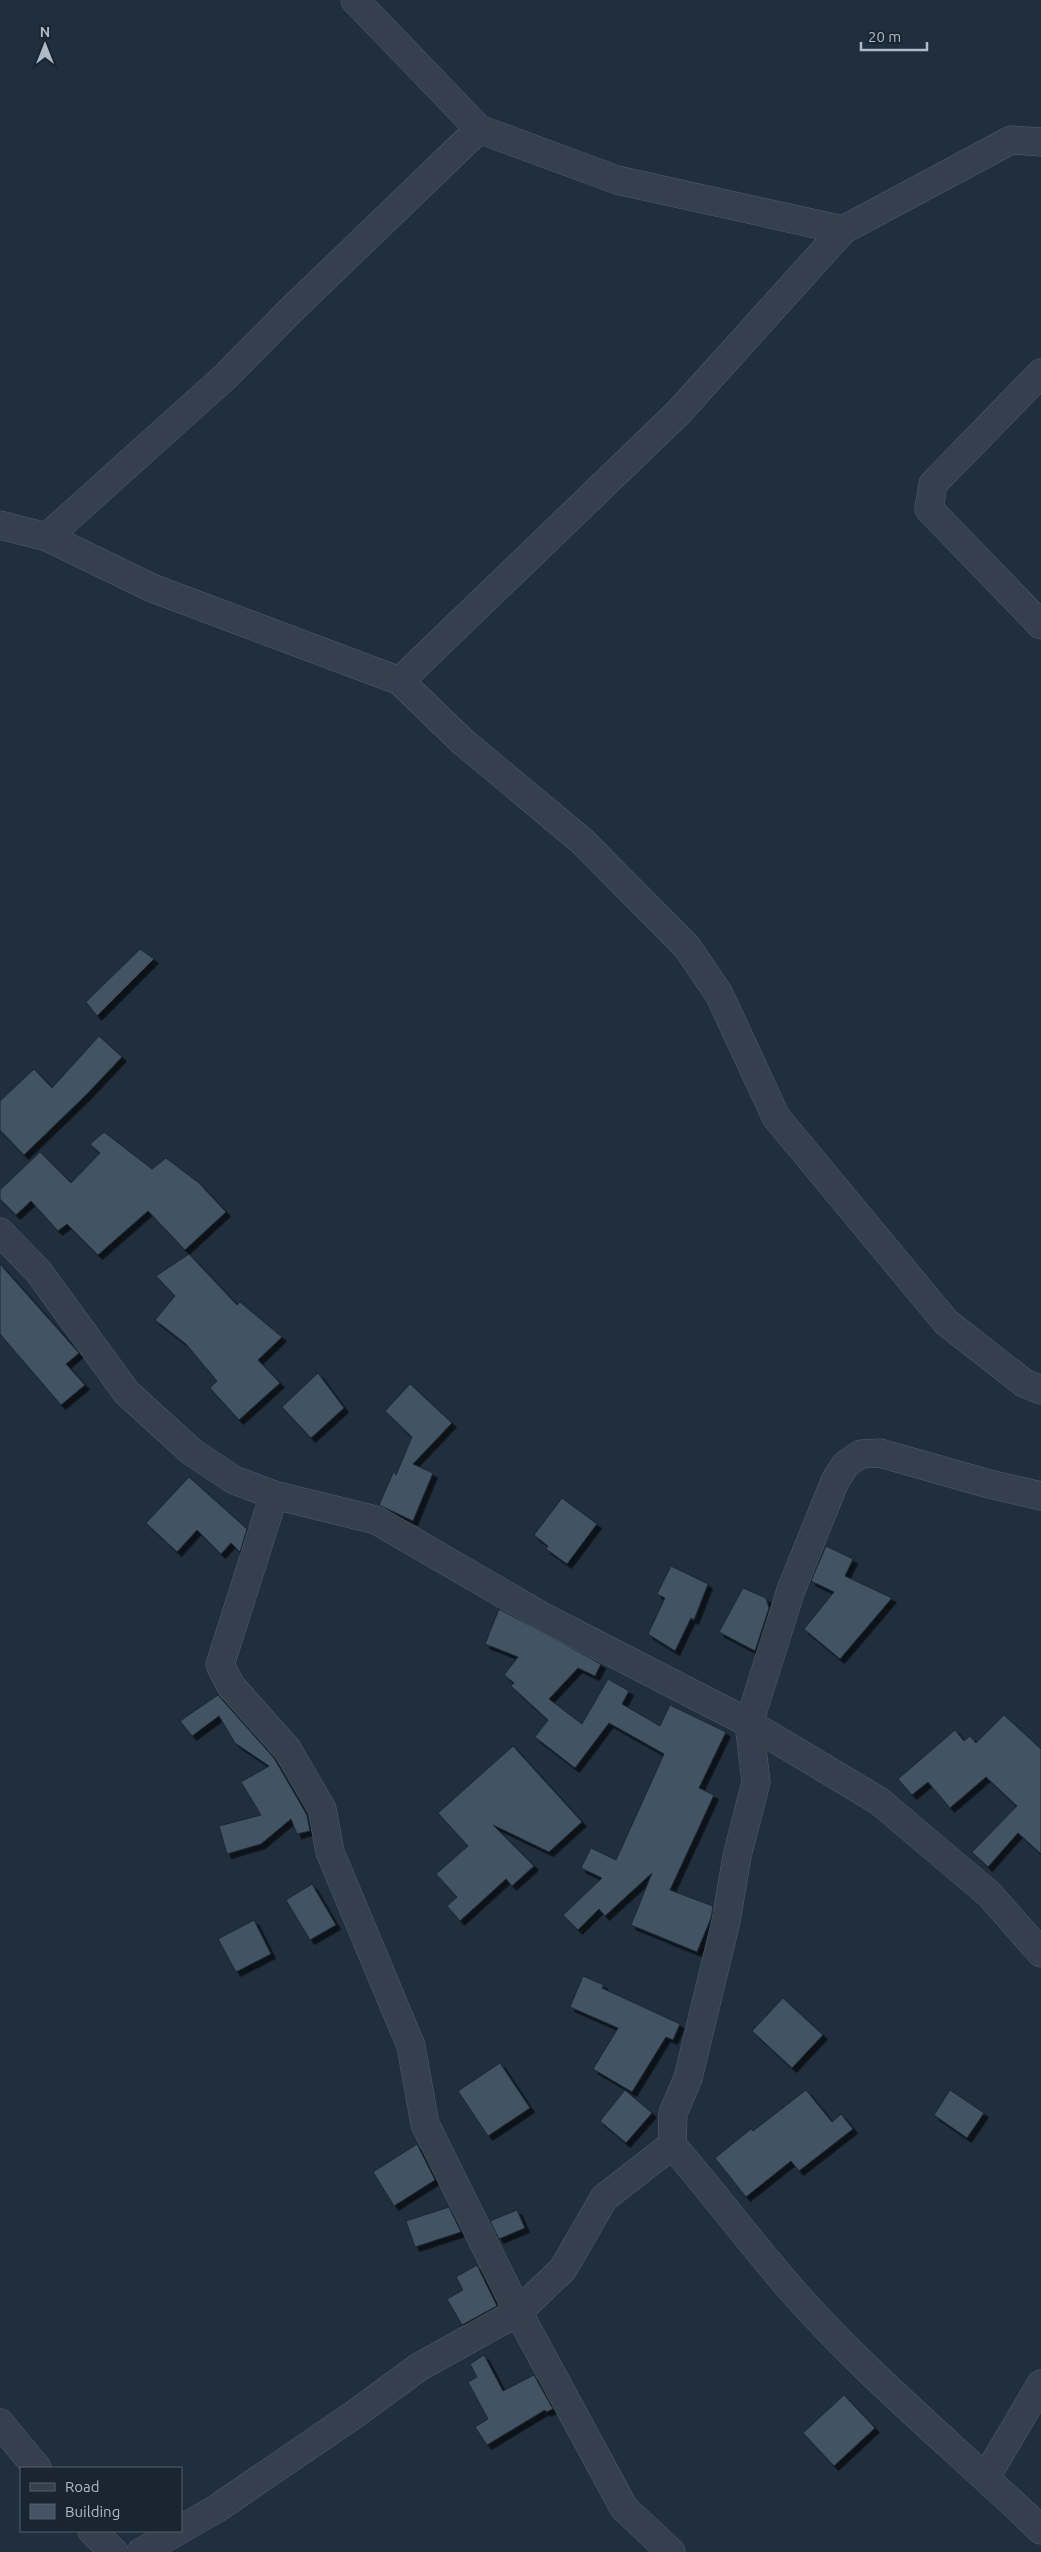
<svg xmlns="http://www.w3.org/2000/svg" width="1041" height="2552" viewBox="0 0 1041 2552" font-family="Ubuntu,sans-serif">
  <defs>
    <filter id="shadow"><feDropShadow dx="4.5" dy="4.5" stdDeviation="0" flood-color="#0009"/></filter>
  </defs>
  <rect width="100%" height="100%" fill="#202e3d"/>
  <g fill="#435364" stroke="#1b2733" filter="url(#shadow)">
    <polygon points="140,949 154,959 97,1016 86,1002"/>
    <polygon points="99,1036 122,1057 86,1095 24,1155 0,1130 0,1101 34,1069 52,1088"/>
    <polygon points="104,1132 152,1169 166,1158 199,1183 226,1212 185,1250 148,1211 98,1255 67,1224 58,1231 31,1201 16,1215 0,1199 0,1190 40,1152 71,1183 100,1153 90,1144"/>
    <polygon points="189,1254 237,1305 240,1302 282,1337 258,1360 280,1383 239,1420 210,1388 217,1381 186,1344 155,1320 175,1296 156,1276"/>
    <polygon points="0,1264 79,1353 66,1364 85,1385 61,1405 0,1334"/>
    <polygon points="318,1373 344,1408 311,1438 282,1407"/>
    <polygon points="410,1384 452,1423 413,1464 433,1473 413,1521 379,1505 394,1471 396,1475 412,1437 385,1411"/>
    <polygon points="189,1477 247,1529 240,1552 231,1543 221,1554 197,1530 177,1552 146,1523"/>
    <polygon points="562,1498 597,1524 567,1564 546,1549 548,1546 534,1535"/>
    <polygon points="826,1546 853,1559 845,1576 892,1598 840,1659 804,1629 834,1592 811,1581"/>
    <polygon points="671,1566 708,1584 694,1620 691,1618 675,1651 648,1634 665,1598 657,1594"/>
    <polygon points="743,1588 766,1598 769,1608 755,1651 719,1632"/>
    <polygon points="499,1609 601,1664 595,1676 578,1668 549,1699 582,1724 608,1679 629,1691 622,1704 660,1726 670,1705 726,1732 699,1788 714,1795 670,1890 713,1906 711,1918 697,1952 631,1925 652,1873 605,1916 599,1909 578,1930 563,1915 602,1878 581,1868 591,1848 616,1860 664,1754 609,1723 575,1768 535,1737 548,1720 511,1686 514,1683 504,1675 518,1657 485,1644"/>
    <polygon points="218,1695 274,1758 307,1815 310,1831 297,1834 291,1819 261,1844 227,1854 219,1826 261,1815 241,1782 269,1766 235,1743 219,1716 192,1736 180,1721"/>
    <polygon points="1004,1715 1041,1749 1041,1854 1018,1833 988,1867 972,1852 1017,1806 986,1777 950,1808 928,1782 912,1795 898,1779 955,1730 964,1741 970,1736 976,1743"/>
    <polygon points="513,1746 582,1822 549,1852 493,1825 534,1866 512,1886 506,1879 460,1921 447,1906 457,1897 436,1874 468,1846 438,1813"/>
    <polygon points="312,1884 336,1925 310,1940 286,1900"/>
    <polygon points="254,1920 271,1954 236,1972 218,1939"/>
    <polygon points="583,1976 604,1985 602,1988 680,2024 673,2040 666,2037 632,2092 593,2069 618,2028 570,2007"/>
    <polygon points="783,1998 823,2035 792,2068 752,2031"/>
    <polygon points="500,2063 530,2108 488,2136 458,2091"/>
    <polygon points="625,2090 652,2113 626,2143 600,2121"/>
    <polygon points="806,2090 832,2122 841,2114 853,2129 799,2171 791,2161 746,2197 715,2158 751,2129 753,2131"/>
    <polygon points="950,2090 984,2113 967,2138 934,2115"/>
    <polygon points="417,2144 435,2180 394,2206 373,2172"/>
    <polygon points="449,2207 461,2232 415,2247 406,2221"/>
    <polygon points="517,2210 525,2228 499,2239 490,2221"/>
    <polygon points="477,2265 497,2306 462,2325 447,2299 463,2290 456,2277"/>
    <polygon points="484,2355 503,2391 534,2375 553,2409 546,2412 545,2410 487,2445 475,2427 488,2419 468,2382 477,2377 470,2364"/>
    <polygon points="844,2395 875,2428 834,2466 803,2433"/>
  </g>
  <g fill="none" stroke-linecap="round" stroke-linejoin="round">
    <g stroke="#525d6a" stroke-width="29">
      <g id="minor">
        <polyline points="355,0 479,129 617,180 843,230"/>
        <polyline points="1041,373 933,484 929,509 1041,625"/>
        <polyline points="0,525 47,537 152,588 400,681 462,741 582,841 687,947 719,994 776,1117 946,1322 1024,1383 1041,1390"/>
        <polyline points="47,537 226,376 288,313 479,129"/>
        <polyline points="400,681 679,412 843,230 1011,140 1041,142"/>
        <polyline points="0,1232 38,1271 127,1393 192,1452 234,1480 274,1495 376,1520 545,1618 749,1723 879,1801 989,1894 1041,1953"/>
        <polyline points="274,1495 220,1665 231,1686 287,1749 322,1809 330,1852 411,2046 425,2124 518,2312 624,2508 671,2552"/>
        <path d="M1041,1496l-52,-12 -109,-31 -19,1 -15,10 -11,17 -44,109 -42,133 7,59 -19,74 -11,65 -38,157 -15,35 -1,32c41,47 78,97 118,143 77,88 168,162 251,242"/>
        <polyline points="0,2423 37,2468"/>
        <polyline points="986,2477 1041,2384"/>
        <polyline points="181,2529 216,2509 355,2414 419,2367 518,2312 563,2269 604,2198 672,2145"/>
        <polyline points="92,2531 114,2552"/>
        <polyline points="141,2552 178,2531"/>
      </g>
    </g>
    <use href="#minor" stroke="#34404d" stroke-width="28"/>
  </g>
  <rect x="20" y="2467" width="162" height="65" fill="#192531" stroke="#55616e"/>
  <rect x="30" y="2483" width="25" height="8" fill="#34404d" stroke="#55616e"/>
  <text x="65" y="2492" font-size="15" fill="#afbac9">Road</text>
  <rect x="30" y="2504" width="25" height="15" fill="#435364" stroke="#55616e"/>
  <text x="65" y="2517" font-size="15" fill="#afbac9">Building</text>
  <g transform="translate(45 45)" stroke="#192531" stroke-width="4" paint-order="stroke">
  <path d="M0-4L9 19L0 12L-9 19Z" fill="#afbac9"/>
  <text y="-8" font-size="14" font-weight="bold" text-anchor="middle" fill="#afbac9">N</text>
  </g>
  <path d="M861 42v8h66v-8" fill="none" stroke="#afbac9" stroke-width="2.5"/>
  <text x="868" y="42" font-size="15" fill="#afbac9" stroke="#192531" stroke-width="4" paint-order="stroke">20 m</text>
</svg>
